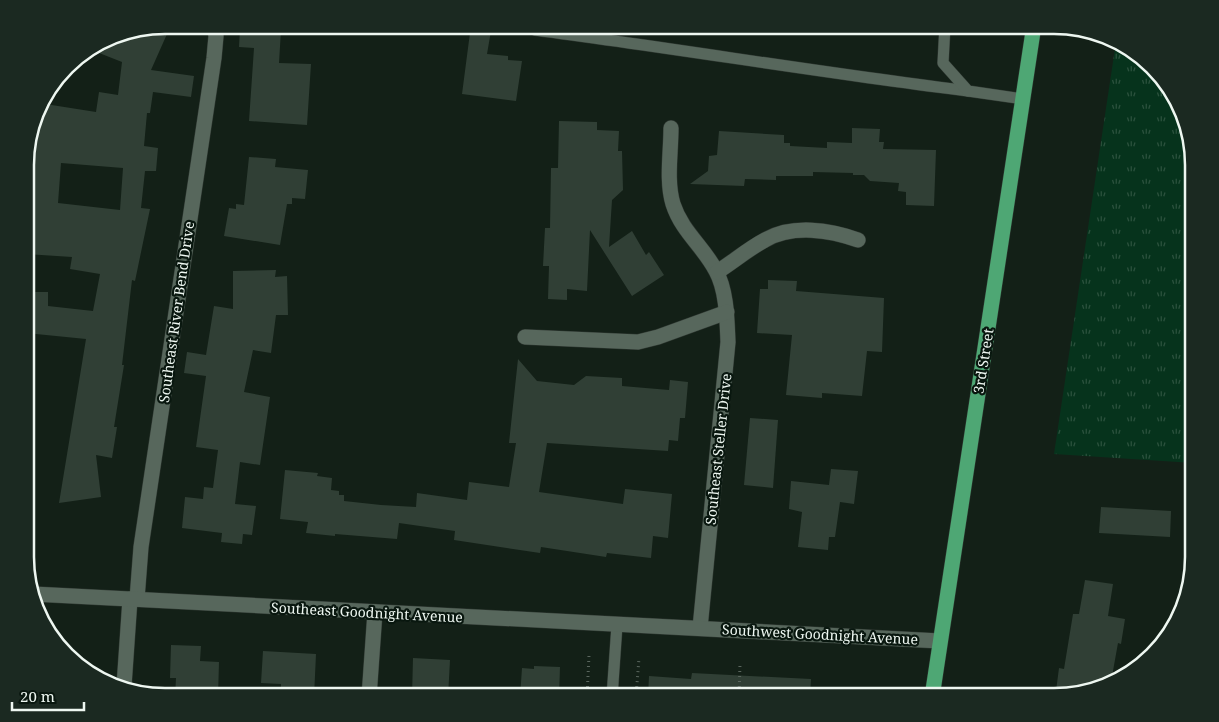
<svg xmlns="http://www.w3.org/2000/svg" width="1219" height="722" viewBox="0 0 1219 722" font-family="'Noto Serif',serif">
  <defs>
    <pattern id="grass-tufts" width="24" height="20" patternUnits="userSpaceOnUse" patternTransform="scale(1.25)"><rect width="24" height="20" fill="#06331c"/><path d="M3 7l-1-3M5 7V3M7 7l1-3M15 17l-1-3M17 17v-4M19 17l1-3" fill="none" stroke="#2b513d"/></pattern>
  </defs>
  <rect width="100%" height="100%" fill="#132017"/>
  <polygon fill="url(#grass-tufts)" points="1116,42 1124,44 1175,95 1194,155 1194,463 1054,454"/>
  <g fill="#303f35" fill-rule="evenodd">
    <path d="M165,25h6l-20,45 43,6 -3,21 -38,-5 -3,21h-3l-3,33 14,2 -2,23h-11l-4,37 9,1 -15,72 -3,-1 -10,85h2l-10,62h3l-5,31 -16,-3 5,42 -42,6 27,-164 -60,-6v-41h22v14l45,5 7,-37 -30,-5 2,-12 -46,-3v-107l13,-44 57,9 3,-20 19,3 4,-33 -33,-13 22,-13zM61,163l62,5 -3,42 -62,-7z"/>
    <polygon points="471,25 492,25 487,54 508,56 508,60 522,61 516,101 462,94"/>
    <polygon points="240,28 281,30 279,63 311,64 307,125 249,121 254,48 239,47"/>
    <polygon points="559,121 597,122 597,130 619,131 618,151 622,151 623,190 612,200 609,247 632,231 646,255 649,252 664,275 632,296 590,230 587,291 567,289 567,300 548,299 549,266 543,266 545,228 550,228 551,168 558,168"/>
    <polygon points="852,128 880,129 879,142 884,142 883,149 936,150 934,206 906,205 906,192 898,191 899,183 870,181 864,175 853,175 853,173 813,172 813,176 776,176 776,180 745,179 744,186 690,184 708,171 709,156 717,155 719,131 784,135 784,143 790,143 790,146 827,148 827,142 852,143"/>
    <polygon points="249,157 276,159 275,167 308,170 305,199 292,198 292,204 287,204 280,245 224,236 229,208 236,209 236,204 244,205"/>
    <polygon points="276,270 275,277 287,276 288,315 276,315 271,353 253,350 244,392 270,397 260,465 240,462 235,504 256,506 252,535 243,534 242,544 221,542 222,533 182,528 185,497 203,499 204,487 213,488 218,450 196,447 206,376 184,373 187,352 206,355 214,306 233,309 233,271"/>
    <polygon points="768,280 797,281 796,291 884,298 882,352 867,351 862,396 822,393 822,398 786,395 792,335 757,333 760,289 768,289"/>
    <polygon points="518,359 537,381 574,385 586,376 622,378 622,386 669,390 670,380 688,382 685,418 680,418 678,441 669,440 668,451 547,443 539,492 623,504 625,489 672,494 668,538 653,536 651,558 607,553 606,557 541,547 540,553 454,540 455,531 399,523 397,539 335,534 335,536 306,533 308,522 280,519 285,470 318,473 317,476 332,478 331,490 339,491 339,495 344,495 344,501 381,505 416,507 417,493 467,500 469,482 509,487 516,443 509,443"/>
    <polygon points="750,418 778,420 773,488 744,485"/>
    <polygon points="831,469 858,471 854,504 840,502 835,537 829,537 828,550 798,547 802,512 789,509 791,481 829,485"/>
    <polygon points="1101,507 1171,511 1170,537 1099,533"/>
    <polygon points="1085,580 1113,584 1108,616 1125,619 1121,644 1118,643 1111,682 1073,694 1056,691 1059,668 1064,669 1073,614 1079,614"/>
    <polygon points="171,645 201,646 200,661 219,662 218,697 175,697 176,678 170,678"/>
    <polygon points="263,651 316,654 314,697 281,697 281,684 261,683"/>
    <polygon points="413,658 450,660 448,697 412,697"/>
    <polygon points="534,666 560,667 559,697 520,697 522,668 534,669"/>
    <polygon points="692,673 811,679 810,697 648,697 649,676 691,679"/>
  </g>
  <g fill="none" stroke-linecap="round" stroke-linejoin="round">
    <g stroke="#303933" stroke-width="12">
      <g id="service">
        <path d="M529,25l6,5c145,19 288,43 433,61"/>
        <polyline points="945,25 943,63 968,91 1023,99"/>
        <polyline points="612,697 617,625"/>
      </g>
    </g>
    <g stroke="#303933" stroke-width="16">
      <g id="minor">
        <path d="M671,128c0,25 -5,53 2,76 9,28 31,43 43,67 11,20 11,50 12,71l-28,286"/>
        <path d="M717,272c16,-10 31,-23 48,-32 28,-16 65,-10 93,0"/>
        <polyline points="525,337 638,342 658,337 727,312"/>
        <polyline points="137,599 141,547 214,58 216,36 214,25"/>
        <polyline points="124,686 130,599"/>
        <polyline points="369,697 375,612"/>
      </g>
    </g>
    <g stroke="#303933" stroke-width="16">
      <polyline id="tertiary" points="33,594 940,641"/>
    </g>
    <g stroke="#303933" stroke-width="16">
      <polyline id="trunk" points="932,697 1034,25"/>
    </g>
    <g stroke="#5a665e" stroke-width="3" stroke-dasharray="1 4" stroke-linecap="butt">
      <polyline points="587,697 589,655"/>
      <polyline points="636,697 639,658"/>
      <polyline points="739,697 740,664"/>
    </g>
    <use href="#service" stroke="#57675c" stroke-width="11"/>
    <use href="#minor" stroke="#57675c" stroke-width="15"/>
    <use href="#tertiary" stroke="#57675c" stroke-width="15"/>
    <use href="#trunk" stroke="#4ea774" stroke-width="15"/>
  </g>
  <g text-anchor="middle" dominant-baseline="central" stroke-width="4.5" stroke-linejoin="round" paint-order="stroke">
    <g font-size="14" fill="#eef7f1" stroke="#09170f">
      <text transform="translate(176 312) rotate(-82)">Southeast River Bend Drive</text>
      <text transform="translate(983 361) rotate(-81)">3rd Street</text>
      <text transform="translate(718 449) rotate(-84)">Southeast Steller Drive</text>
      <text transform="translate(367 612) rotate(3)">Southeast Goodnight Avenue</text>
      <text transform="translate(820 634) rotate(3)">Southwest Goodnight Avenue</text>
    </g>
  </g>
  <path d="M0 0H1219V722H0ZM165 34H1054A131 131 0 0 1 1185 165V557A131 131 0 0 1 1054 688H165A131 131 0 0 1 34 557V165A131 131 0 0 1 165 34Z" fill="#1b2921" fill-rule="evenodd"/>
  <path fill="none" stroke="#eef7f1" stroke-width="2.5" d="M165 34H1054A131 131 0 0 1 1185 165V557A131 131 0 0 1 1054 688H165A131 131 0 0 1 34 557V165A131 131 0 0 1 165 34Z"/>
  <path d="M12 702v8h72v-8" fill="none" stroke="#eef7f1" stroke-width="2.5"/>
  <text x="20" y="702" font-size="15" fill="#eef7f1" stroke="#09170f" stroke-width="4" paint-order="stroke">20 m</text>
</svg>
